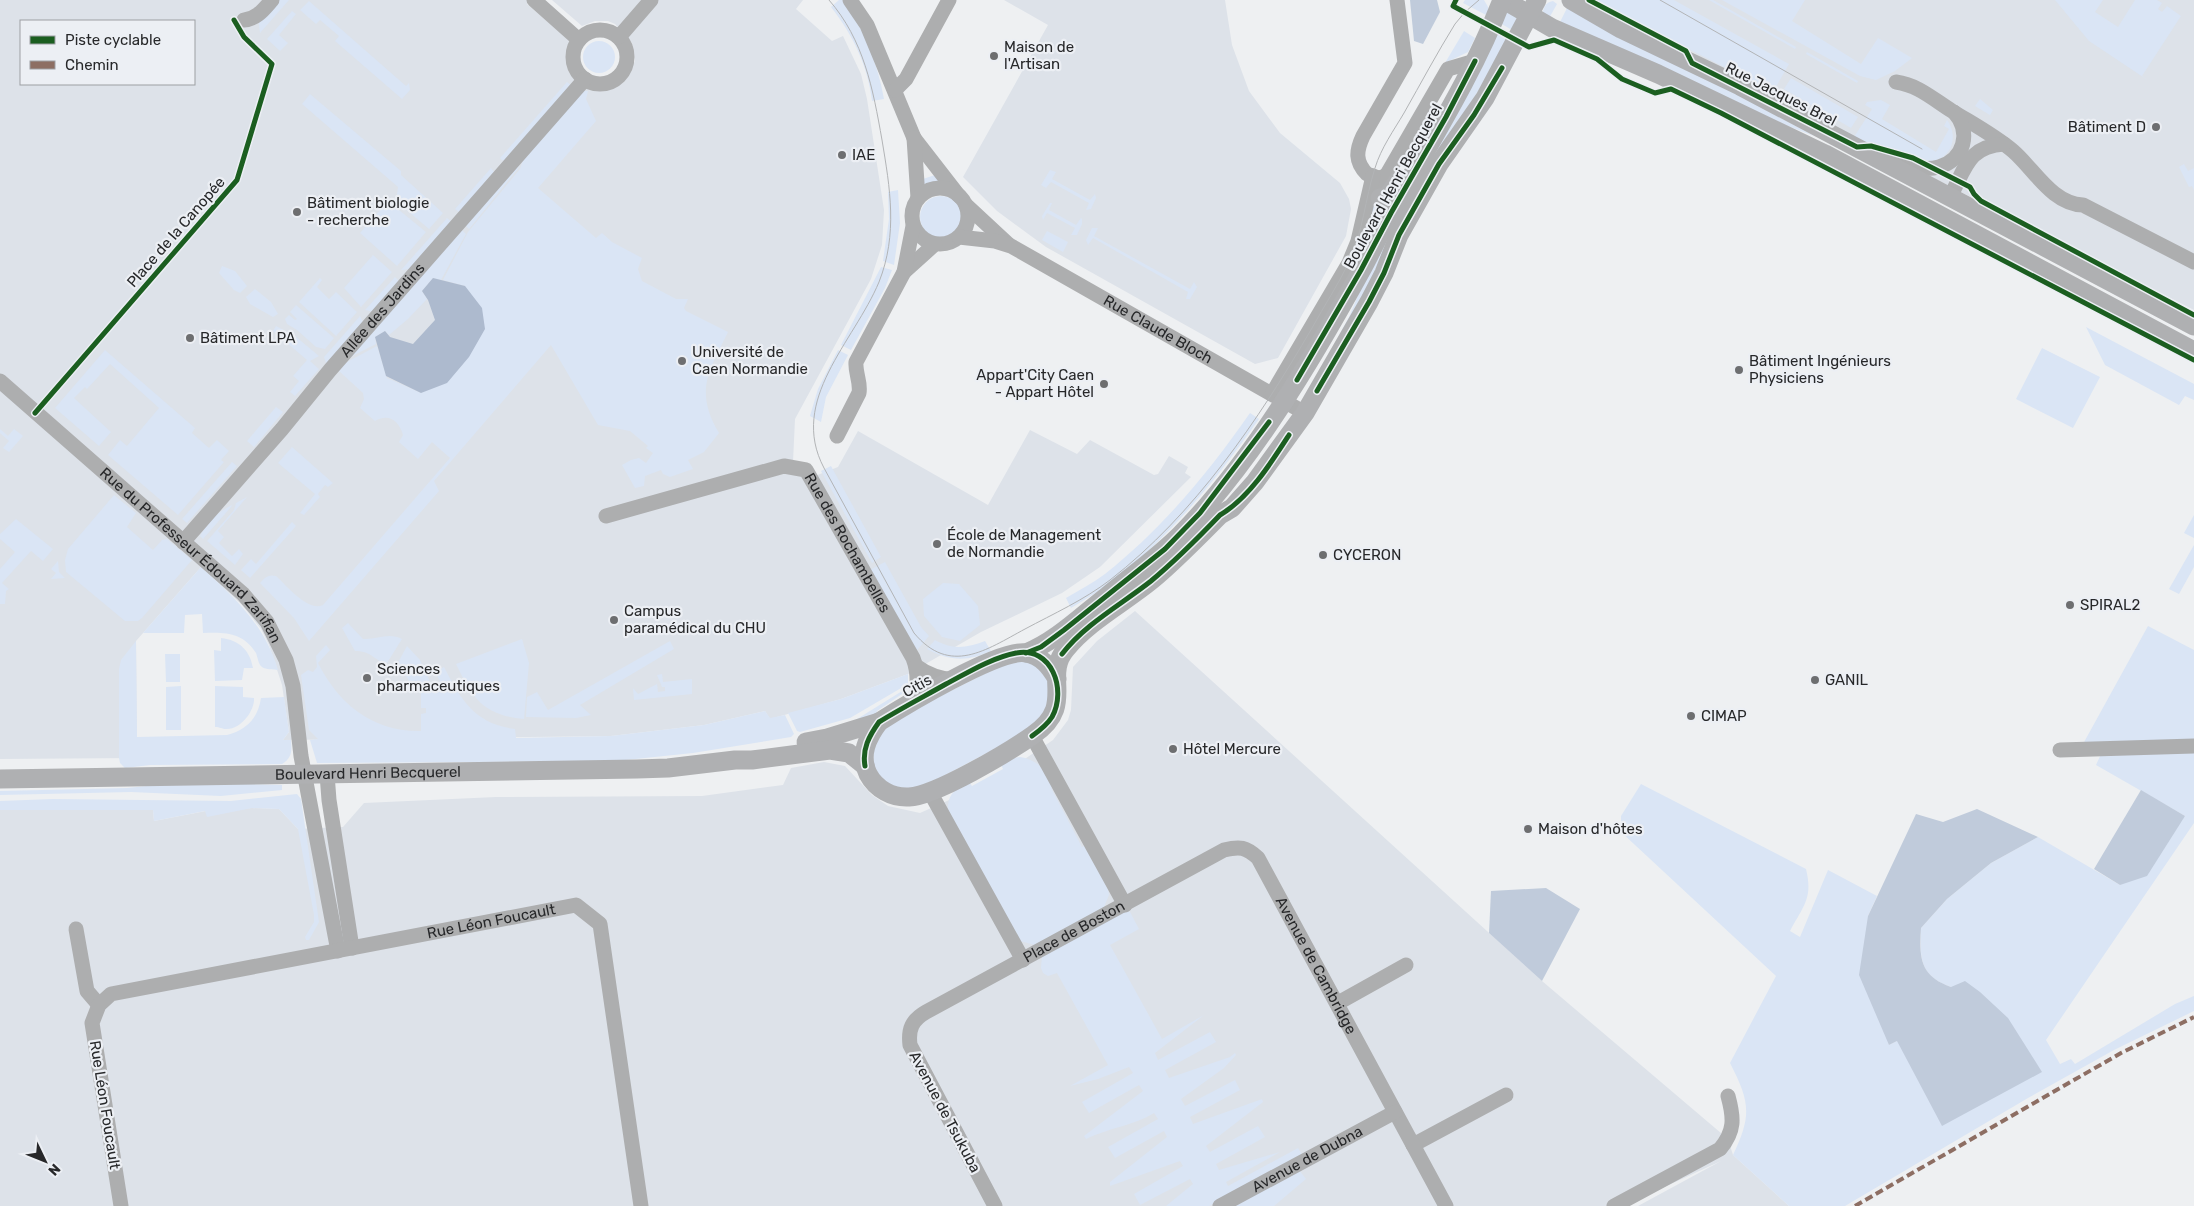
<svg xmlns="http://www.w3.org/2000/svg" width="2194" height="1206" viewBox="0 0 2194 1206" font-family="Rubik,sans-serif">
  <rect width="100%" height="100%" fill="#eef0f2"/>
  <g fill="#dde2e9" fill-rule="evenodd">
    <path d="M0,0h530l-3,4 43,37 -3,17 9,19 11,8 13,4 13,-2 15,-11 7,-15 -3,-18 -17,-19 -7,-3h-13l-13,5 -30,-26h251l-7,9 36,32 11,-5 18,38 6,25 17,111 -2,35 -11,34 -76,140 -2,43 22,14 23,-9 20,-36 130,74 42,-75 47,24 13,-14 64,35 4,-1 11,-18 19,11 -3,6 6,4 -91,90 -38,26 -81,39 -73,42 -67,25 -71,20 -5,-8 -61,14 -93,11 -328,4 6,-8 -7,-47 -13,-40 -8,-16 -19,-24 -41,-38 -65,74 1,117 -137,1zM21,21h173v63h-173z"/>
    <polygon points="1004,0 1225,0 1232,45 1249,91 1280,133 1340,183 1349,199 1351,209 1346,236 1278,358 1255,364 1046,247 997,211 963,177 1048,25"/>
    <polygon points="1604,0 2194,0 2194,310 1947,185 1632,21"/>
    <polygon points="1135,611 1542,981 1728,1139 1733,1155 1789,1206 1638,1206 1721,1161 1623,1206 0,1206 0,810 153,810 154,821 206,811 252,808 279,809 298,829 343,827 364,803 496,797 702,796 783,785 791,768 824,762 845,766 872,795 888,806 920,813 992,781 1053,740 1068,720 1071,710 1073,667 1097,641"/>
  </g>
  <g fill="#dae5f5">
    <polygon points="276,0 289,0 260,33 258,18"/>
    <path d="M839,0h5c20,30 34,64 40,99l-12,2c-4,-35 -19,-66 -41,-94z"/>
    <polygon points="1465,0 1484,0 1488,7 1488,16 1463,3"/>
    <polygon points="1593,0 1674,0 1789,64 1773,92"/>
    <polygon points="1709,0 1713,0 1796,47 1795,49"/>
    <polygon points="1722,0 1805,0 1792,21 1861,64 1878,38 1912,58 1895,71 1876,80 1860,76"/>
    <polygon points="2055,0 2103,0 2095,12 2118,27 2135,0 2157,0 2162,3 2158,9 2162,12 2167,6 2181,16 2142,76 2149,81 2089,41"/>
    <polygon points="309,1 406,86 409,83 410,90 402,99 335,41 339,36 320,20 316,24 300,10"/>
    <path d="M1553,1l4,3 -9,16 -6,-4c1,-7 3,-14 11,-15z"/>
    <polygon points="1567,8 1697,72 1814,136 1749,111 1558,26"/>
    <polygon points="292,11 296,14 279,35 288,43 280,51 267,39"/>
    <polygon points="1507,12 1516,17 1517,20 1512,30 1500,23 1504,13"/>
    <polygon points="1464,31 1475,38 1468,52 1445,63"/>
    <polygon points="1495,33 1507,40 1477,93 1440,149 1378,275 1338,337 1349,317 1369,269"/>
    <circle cx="599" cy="57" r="16"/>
    <polygon points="1807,52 1858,81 1857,83 1806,54"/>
    <polygon points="1791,78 1858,117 1851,128 1784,89"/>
    <polygon points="567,82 572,86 506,161 502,160 500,158"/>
    <path d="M583,91h5l-2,8 10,22 -58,67 58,50 6,-5 10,9 30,16 -4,11 4,12 34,18h12l-4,9 2,3 42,21c-19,39 -34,59 -9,101l-15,19 -16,8 5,9 -23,8 -7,-3 -2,-4 -16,6 -1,10 -9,2 -13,-23 9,-5 8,-2 7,5 7,-10 -7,-5 2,-2 -18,-15 -32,-6 -47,-80 -117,136 5,10 -130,150 -15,-23 -34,-35c5,-6 9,-9 16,-7 11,10 32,36 47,29l127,-147 -18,-16 -14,17 -19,-17 4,-7c-4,-14 -14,-22 -28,-14l-15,-13 4,-9 -1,-6 -24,-22 6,-8 32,-17 10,32 34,15 44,-107 -22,-6 25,-48 52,-63 4,-12z"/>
    <polygon points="310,94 401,171 401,175 443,213 429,229 396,201 398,187 302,104"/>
    <polygon points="1980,99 1993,110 1990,115 1975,106"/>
    <path d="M1881,100l9,5 -8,14 54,33 13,-23 -5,-3 3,-6c12,16 5,39 -16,41l-62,-16 -15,-8 18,-28 -7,-4 2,-3z"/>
    <polygon points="520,164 517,170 469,229 464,224"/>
    <polygon points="2184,164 2188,171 2194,168 2194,190 2192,186 2189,187 2179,167"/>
    <polygon points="491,168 494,172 460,213 455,209"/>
    <polygon points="1050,170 1056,172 1052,179 1090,200 1095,194 1096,198 1091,209 1086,210 1089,203 1051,182 1046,188 1041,185"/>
    <polygon points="938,174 942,183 928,185 920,189 920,180"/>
    <polygon points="898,190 900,223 894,265 883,261 889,219 888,192"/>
    <circle cx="941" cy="217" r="21"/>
    <polygon points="1371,197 1381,206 1380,216 1353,269"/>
    <polygon points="388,201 426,232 397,266 360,233"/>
    <polygon points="1050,203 1052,203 1049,210 1076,225 1081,218 1082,219 1082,224 1077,235 1071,235 1075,228 1047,213 1043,220 1042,216"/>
    <polygon points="447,218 452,222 410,269 401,270"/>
    <polygon points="460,228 466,234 441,280 433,278 422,291 427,299 408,319 389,335 385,331 375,337 376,344 346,359"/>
    <polygon points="1092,228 1098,228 1094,236 1190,289 1194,282 1197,287 1190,299 1186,299 1188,292 1093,238 1088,245 1086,240"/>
    <polygon points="1047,231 1068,242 1063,252 1042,240"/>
    <polygon points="373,255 392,272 361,307 344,288"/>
    <polygon points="222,266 235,271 247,286 240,293 234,290 219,273"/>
    <polygon points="881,267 892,270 885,288 851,350 841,345"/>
    <polygon points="395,277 398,280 398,284 374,312 365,310"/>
    <polygon points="320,278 322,280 317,287 329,299 336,292 357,312 336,336 299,302"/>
    <polygon points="255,289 271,302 278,314 273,317 250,304 246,297"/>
    <polygon points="296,305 334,338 325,349 316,347 297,330 287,324 285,319 289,315 295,320 297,319 290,312"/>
    <polygon points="360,316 364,324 327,366 324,357"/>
    <polygon points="276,326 295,336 319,356 310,361 319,369 295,396 290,392 299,381 293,376 307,360 273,331"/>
    <polygon points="2086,327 2194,384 2194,400 2185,396 2179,405 2105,365"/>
    <polygon points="2042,348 2100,377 2073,428 2016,399"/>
    <polygon points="105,350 195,428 192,433 209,448 217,440 229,451 221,460 224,462 178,515 108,455 120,440 127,446 159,408 110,364 87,389 85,387 74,398 111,432 99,446 55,408"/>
    <polygon points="838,350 848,355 826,397 821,422 810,416 818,389"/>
    <polygon points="276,407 283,412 254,447 247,441"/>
    <path d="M1250,413l9,6c-51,72 -110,145 -188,189l-5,-10c13,-8 27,-15 39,-24 57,-45 104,-102 145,-161z"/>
    <polygon points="0,429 8,436 14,429 23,436 9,452 3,448 9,441 0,433"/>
    <polygon points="292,447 333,483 328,487 325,485 318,494 320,497 304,515 300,513 315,494 278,463"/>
    <polygon points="232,462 237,466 187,523 182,519"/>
    <polygon points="831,466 881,557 872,563 821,471"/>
    <polygon points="114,495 136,513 127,527 153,550 162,540 167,539 192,560 142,618 138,621 125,621 66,572 65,560 68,549"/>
    <polygon points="247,497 218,531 224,537 219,543 232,556 239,549 243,554 235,565 207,541 234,510 236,503"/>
    <path d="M232,505l-1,2 -28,32 -3,-3c9,-15 16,-23 32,-31z"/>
    <polygon points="2194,515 2194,538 2184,533"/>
    <polygon points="16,519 53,549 43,561 31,551 2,583 9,589 6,591 5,604 0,604 0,569 15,552 0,539 0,534"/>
    <polygon points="292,522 296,526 250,578 241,570 251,559 256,564"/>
    <polygon points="2194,545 2194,567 2179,594 2169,589"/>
    <polygon points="58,561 59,572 65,578 51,579 56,573 51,569"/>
    <polygon points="885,562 921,627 929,636 914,654 868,571"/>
    <path d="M201,567c33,30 64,58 77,103 -5,-1 -12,0 -16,-3 -4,-3 -4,-9 -6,-14 -13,-21 -31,-21 -53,-20l-1,-19 -17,1 -1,18h-41z"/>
    <polygon points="943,583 959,584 978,606 980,625 960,641 942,637 924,616 923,599"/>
    <path d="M348,623l15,16c14,1 25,-7 39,0l-15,24c-12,-1 -14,-12 -32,-12l-13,-23z"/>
    <polygon points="2148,626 2194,650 2194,741 2083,744"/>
    <path d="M221,638c19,2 29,13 32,30h-9l-2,12 -27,1 -1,-31 7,1z"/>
    <path d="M522,639l7,24 -5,56c-41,-4 -51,-20 -68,-55z"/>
    <path d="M935,640c17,10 32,8 50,1l6,10c-22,11 -43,10 -64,-2z"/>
    <path d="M136,641l1,96 90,-2c20,-5 31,-17 34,-37l23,-1 5,35 -6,8h8c1,11 1,18 -9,24l-132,1 -25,3 -5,-5 -1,-5v-89l2,-9z"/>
    <polygon points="670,641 674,649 580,705 591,715 576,718 526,717 527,697 537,692 548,710"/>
    <path d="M326,645l4,5 -12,13c21,41 54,69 103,68v-17l5,-1v-5h-5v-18h-6l-9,-14 -11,-8 12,-22 13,14 11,24 6,1 3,-4 -5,-9 9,-5c17,33 31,57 71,62l1,9 95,-2 93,-11 61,-14 5,7 15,-3 9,19 -3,3 -98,16 -77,8 -299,2 -7,-23 8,-1 -9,-9 -8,-55 7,-5 5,2 4,-5 -1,-11z"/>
    <polygon points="165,654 180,654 180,682 166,682"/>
    <polygon points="1027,660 1039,668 1048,681 1051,700 1034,728 917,790 889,787 874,771 873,749 883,729 915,709 1006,663"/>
    <polygon points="662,674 663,682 692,679 692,694 634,700 633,688 638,694 657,684 658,692 665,691 665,687 662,687 657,675"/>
    <polygon points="908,674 908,684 850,718 800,732 797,731 788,713 841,699"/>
    <polygon points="181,686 181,730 166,730 166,687"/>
    <path d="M215,686l28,1v10l11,1c1,13 -14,32 -28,31 -4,0 -6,-2 -11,-2z"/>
    <polygon points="907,688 902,694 877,711 876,715 849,724"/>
    <path d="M2194,752v71l-148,217 14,24 11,-5 4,5 100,-60 19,-8v15l-80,39 -86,48 -183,108h-56l-56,-51c19,-40 17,-53 -3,-92l46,-87 -155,-144v-16l20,-32 165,85c7,29 -2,36 -16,62l10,6 28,-67 49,26 -9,20 21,129 8,-4 54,-54c-32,-12 -31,-28 -30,-59l26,-29 44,-36 47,-26 82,48 65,-69 -89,-51 5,-11z"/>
    <path d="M1020,757c19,3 25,14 34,29l-3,2 31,59 5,-2 21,44 1,6 -5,12 -69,38 -15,-4 -72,-128c-1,-19 6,-23 21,-31l3,4 31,-17 -2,-4 12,-7z"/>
    <polygon points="214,783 282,785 282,790 221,796 131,792 0,795 0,791 127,788 156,785"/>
    <polygon points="297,794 301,799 319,922 309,940 306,940 305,937 314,922 314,915 298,829 279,809 252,808 207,817 205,811 154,821 153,810 0,810 0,801 53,799 231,801"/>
    <path d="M1124,910l6,2 9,17 -29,16 52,94 42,-24 -49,38 3,7 52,-28 6,10 -51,28 4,8 61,-21 5,-4 1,2 -12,13 -43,31 4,7 50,-26 5,10 -50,27 3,7 69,-25 1,3 -57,44 4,6 48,-26 7,11 -49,27 3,6 61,-18 -54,30 2,4 70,-38 5,8 -94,50h-43l27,-22 -3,-5 -50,26 -6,-11 49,-28 -3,-5 -70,25v-4l57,-45 -3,-6 -49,27 -7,-11 50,-28 -4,-6c-21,13 -46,15 -68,26l-2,-3 59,-45 -4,-6 -50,28 -7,-11 51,-29 -4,-6 -31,12 -28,7 38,-21 -51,-92 -9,3 -5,-3 -2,-5 1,-12z"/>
    <polygon points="1299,1170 1306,1179 1274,1206 1232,1206"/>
  </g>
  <g fill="#c0cbdb">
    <polygon points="1410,0 1437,0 1440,12 1423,44 1414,41"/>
    <polygon points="2141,790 2185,816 2147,876 2120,885 2094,869"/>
    <path d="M1977,809l61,28 -47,26 -44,36 -26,29c-2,30 -1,48 30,59l14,-6 15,11 28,26 34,54 -100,54 -45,-85 -8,4 -30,-70 9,-59 48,-102 27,8z"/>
    <polygon points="1546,888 1580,909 1542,981 1489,933 1491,891"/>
  </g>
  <polygon fill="#adbace" points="433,278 465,286 482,308 485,329 469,357 447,383 421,393 386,376 375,337 385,331 390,337 413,344 435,320 428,300 422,291"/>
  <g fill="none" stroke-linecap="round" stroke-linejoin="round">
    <g stroke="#adaeaf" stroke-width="15">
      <polyline points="534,0 579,40"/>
      <polyline points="850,0 867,25 914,138 959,196"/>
      <path d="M244,20c13,-1 20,-11 28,-20"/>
      <circle cx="600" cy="57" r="27"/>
      <polyline points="619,37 651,0"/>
      <path d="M1896,82c22,3 37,17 56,29 21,13 42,24 61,40 21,18 39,53 70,54l111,57"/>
      <polyline points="895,90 906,79 949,0"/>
      <polyline points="914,138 918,198"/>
      <path d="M1893,162c14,4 31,9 46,5 25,-7 33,-35 15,-55"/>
      <path d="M1386,176l-7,2 -12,-4c-12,-12 -11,-23 -4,-38l42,-73 -8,-63"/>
      <polyline points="1383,185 1386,176 1448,69 1475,61"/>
      <circle cx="940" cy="216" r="28"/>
      <path d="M1950,197c16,-29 17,-50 54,-53"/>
      <polyline points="966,205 1008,244"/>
      <path id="s1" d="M959,237l36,4 16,5 294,167"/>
      <polyline points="904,272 935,244"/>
      <path id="s2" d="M0,381l243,213 24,28 19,38 7,26 8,70 37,195"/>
      <polyline points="1272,394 1349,263 1358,241 1373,176"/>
      <path d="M837,436l22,-43c2,-11 -4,-20 -3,-31l48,-90 9,-46"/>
      <path id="s3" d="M606,516l178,-50 22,4 107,188c5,13 5,29 2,43"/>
      <path id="s4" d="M183,542l99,-113 48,-59 255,-291"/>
      <path d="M916,666c12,9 23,13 39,14"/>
      <polyline points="1032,736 1125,905"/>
      <polyline points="2060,750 2194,746"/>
      <polyline points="327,774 329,800 352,948"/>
      <polyline points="930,792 1023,960"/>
      <polyline points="76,929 87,991 99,1005"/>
      <polyline points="1338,1003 1406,965"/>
      <polyline points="1413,1145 1506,1095"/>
      <path id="s5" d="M121,1206l-29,-183 7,-18 12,-11 465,-89 24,19 41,282"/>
      <path id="s6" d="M995,1206l-85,-161c-2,-16 2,-25 16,-33l298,-162c16,-4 22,-3 34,8l188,348"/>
      <path id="s7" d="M1220,1206l175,-94"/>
      <path d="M1614,1206l106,-57c15,-18 14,-31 8,-53"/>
    </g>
    <g stroke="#afb0b2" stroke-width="19">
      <polyline points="1504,0 1552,28 1658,74 1825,154 2194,351"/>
      <polyline points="1571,0 1621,29 1740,86 2194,326"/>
      <polyline points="1380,198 1387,197 1399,179"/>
      <path d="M1026,653c30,-12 55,-37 81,-57 24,-20 50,-38 73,-61 71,-72 132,-175 181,-264 11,-20 20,-40 30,-59 39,-70 82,-137 111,-212"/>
      <path d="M1057,679c-7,-12 -15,-23 -31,-26 -26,-5 -122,53 -147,69 -12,16 -20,33 -11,52 8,15 24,24 41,23 26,-1 100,-45 124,-62 44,-30 9,-58 33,-86 23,-28 58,-46 86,-69 24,-20 46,-43 68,-65l12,-7 23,-26 50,-69 64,-111 15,-29 15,-38 40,-71 46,-66 52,-98"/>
      <polyline points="806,742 827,738 879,722"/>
      <path id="s8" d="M0,779l637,-10 31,-1 67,-8h17l78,-10 19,3 16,13"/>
    </g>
    <g stroke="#b2b4b6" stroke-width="1">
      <path d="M829,0c35,40 44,89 53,140 8,48 16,94 -3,142 -25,60 -91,118 -55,186l90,165c36,43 72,17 111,-4 28,-15 59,-29 85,-49 85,-66 148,-159 202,-252 12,-22 26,-43 37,-66 14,-30 16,-63 26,-94 6,-20 19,-38 29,-55 17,-30 33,-60 51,-89l10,-12 14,-12"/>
      <polyline points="1660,0 1922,149"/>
    </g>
    <polyline stroke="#8d6e63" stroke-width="4" stroke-dasharray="8 4" stroke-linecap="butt" points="1855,1206 2121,1053 2194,1017"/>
    <g stroke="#eceff4" stroke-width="8">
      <g id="cycleway">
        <polyline points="1456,0 1453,6 1529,47 1554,40 1597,59 1622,79 1655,93 1671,89 1721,113 2194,360"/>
        <polyline points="1589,0 1686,51 1692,63 1857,147 1871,146 1913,158 1970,187 1974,194 1981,201 2194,315"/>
        <polyline points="1297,380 1361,270 1391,213 1446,117 1475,61"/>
        <polyline points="1317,391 1369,302 1384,273 1399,235 1439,164 1474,115 1502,68"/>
        <polyline points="35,413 237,180 272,64 244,37 234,20"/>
        <polyline points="1026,653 1041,647 1064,630 1165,549 1200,513 1269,422"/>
        <path d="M1062,654c23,-30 60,-50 89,-73 24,-20 47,-43 69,-66 29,-17 51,-52 69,-80"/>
        <path d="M865,766c-3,-17 4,-30 14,-44 21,-13 44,-25 67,-38 21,-11 45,-26 70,-31 36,-7 51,37 36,64 -5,8 -13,14 -20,19"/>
      </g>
    </g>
    <use href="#cycleway" stroke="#1b5e20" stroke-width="5"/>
  </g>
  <g fill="#6d6e70" stroke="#eceff4" stroke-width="2">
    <circle cx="994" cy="56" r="5"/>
    <circle cx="2156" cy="127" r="5"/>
    <circle cx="842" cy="155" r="5"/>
    <circle cx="297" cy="212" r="5"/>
    <circle cx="190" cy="338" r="5"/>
    <circle cx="682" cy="361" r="5"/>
    <circle cx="1739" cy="370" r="5"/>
    <circle cx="1104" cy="384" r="5"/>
    <circle cx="937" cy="544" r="5"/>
    <circle cx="1323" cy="555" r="5"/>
    <circle cx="2070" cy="605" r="5"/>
    <circle cx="614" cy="620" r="5"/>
    <circle cx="367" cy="678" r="5"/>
    <circle cx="1815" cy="680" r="5"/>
    <circle cx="1691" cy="716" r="5"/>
    <circle cx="1173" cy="749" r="5"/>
    <circle cx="1528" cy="829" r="5"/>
  </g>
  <g text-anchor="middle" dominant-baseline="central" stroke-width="4.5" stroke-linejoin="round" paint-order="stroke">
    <g font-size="15" fill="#27282a" stroke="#eceff4" text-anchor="start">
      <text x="1004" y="47">Maison de<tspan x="1004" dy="17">l'Artisan</tspan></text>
      <text x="2146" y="127" text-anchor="end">Bâtiment D</text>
      <text x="852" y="155">IAE</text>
      <text x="307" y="203">Bâtiment biologie<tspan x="307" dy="17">- recherche</tspan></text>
      <text x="200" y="338">Bâtiment LPA</text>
      <text x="692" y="352">Université de<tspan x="692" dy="17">Caen Normandie</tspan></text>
      <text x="1749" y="361">Bâtiment Ingénieurs<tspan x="1749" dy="17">Physiciens</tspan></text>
      <text x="1094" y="375" text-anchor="end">Appart'City Caen<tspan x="1094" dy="17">- Appart Hôtel</tspan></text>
      <text x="947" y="535">École de Management<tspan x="947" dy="17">de Normandie</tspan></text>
      <text x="1333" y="555">CYCERON</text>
      <text x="2080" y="605">SPIRAL2</text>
      <text x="624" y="611">Campus<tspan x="624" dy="17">paramédical du CHU</tspan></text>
      <text x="377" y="669">Sciences<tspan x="377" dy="17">pharmaceutiques</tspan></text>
      <text x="1825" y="680">GANIL</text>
      <text x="1701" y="716">CIMAP</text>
      <text x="1183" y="749">Hôtel Mercure</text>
      <text x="1538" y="829">Maison d'hôtes</text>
    </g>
    <g font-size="15" fill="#27282a" stroke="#eceff4">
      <text transform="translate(1781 94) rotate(27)">Rue Jacques Brel</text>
      <text transform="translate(1393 186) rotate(-61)">Boulevard Henri Becquerel</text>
      <text transform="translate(176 232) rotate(-49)">Place de la Canopée</text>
      <text stroke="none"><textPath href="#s4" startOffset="306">Allée des Jardins</textPath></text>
      <text stroke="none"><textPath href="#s1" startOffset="222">Rue Claude Bloch</textPath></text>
      <text stroke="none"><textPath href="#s3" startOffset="291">Rue des Rochambelles</textPath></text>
      <text stroke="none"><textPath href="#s2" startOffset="259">Rue du Professeur Édouard Zarifian</textPath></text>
      <text transform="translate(917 686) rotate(-29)">Citis</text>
      <text stroke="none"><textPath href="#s8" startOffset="368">Boulevard Henri Becquerel</textPath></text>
      <text stroke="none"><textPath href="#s5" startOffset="608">Rue Léon Foucault</textPath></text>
      <text stroke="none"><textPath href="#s6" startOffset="390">Place de Boston</textPath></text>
      <text stroke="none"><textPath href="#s6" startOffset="720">Avenue de Cambridge</textPath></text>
      <text transform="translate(105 1105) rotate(81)">Rue Léon Foucault</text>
      <text transform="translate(945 1112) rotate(62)">Avenue de Tsukuba</text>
      <text stroke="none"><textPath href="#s7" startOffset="99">Avenue de Dubna</textPath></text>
    </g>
  </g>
  <rect x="20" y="20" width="175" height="65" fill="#eceff4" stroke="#9d9fa3"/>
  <rect x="30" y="36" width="25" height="8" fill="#1b5e20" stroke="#9d9fa3"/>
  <text x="65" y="45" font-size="15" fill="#27282a">Piste cyclable</text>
  <rect x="30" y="61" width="25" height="8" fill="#8d6e63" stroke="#9d9fa3"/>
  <text x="65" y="70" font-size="15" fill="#27282a">Chemin</text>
  <g transform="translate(45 1161) rotate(133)" stroke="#eceff4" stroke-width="4" paint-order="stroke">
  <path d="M0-4L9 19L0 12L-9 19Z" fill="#27282a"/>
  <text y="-8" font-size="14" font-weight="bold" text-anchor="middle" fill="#27282a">N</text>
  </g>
</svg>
